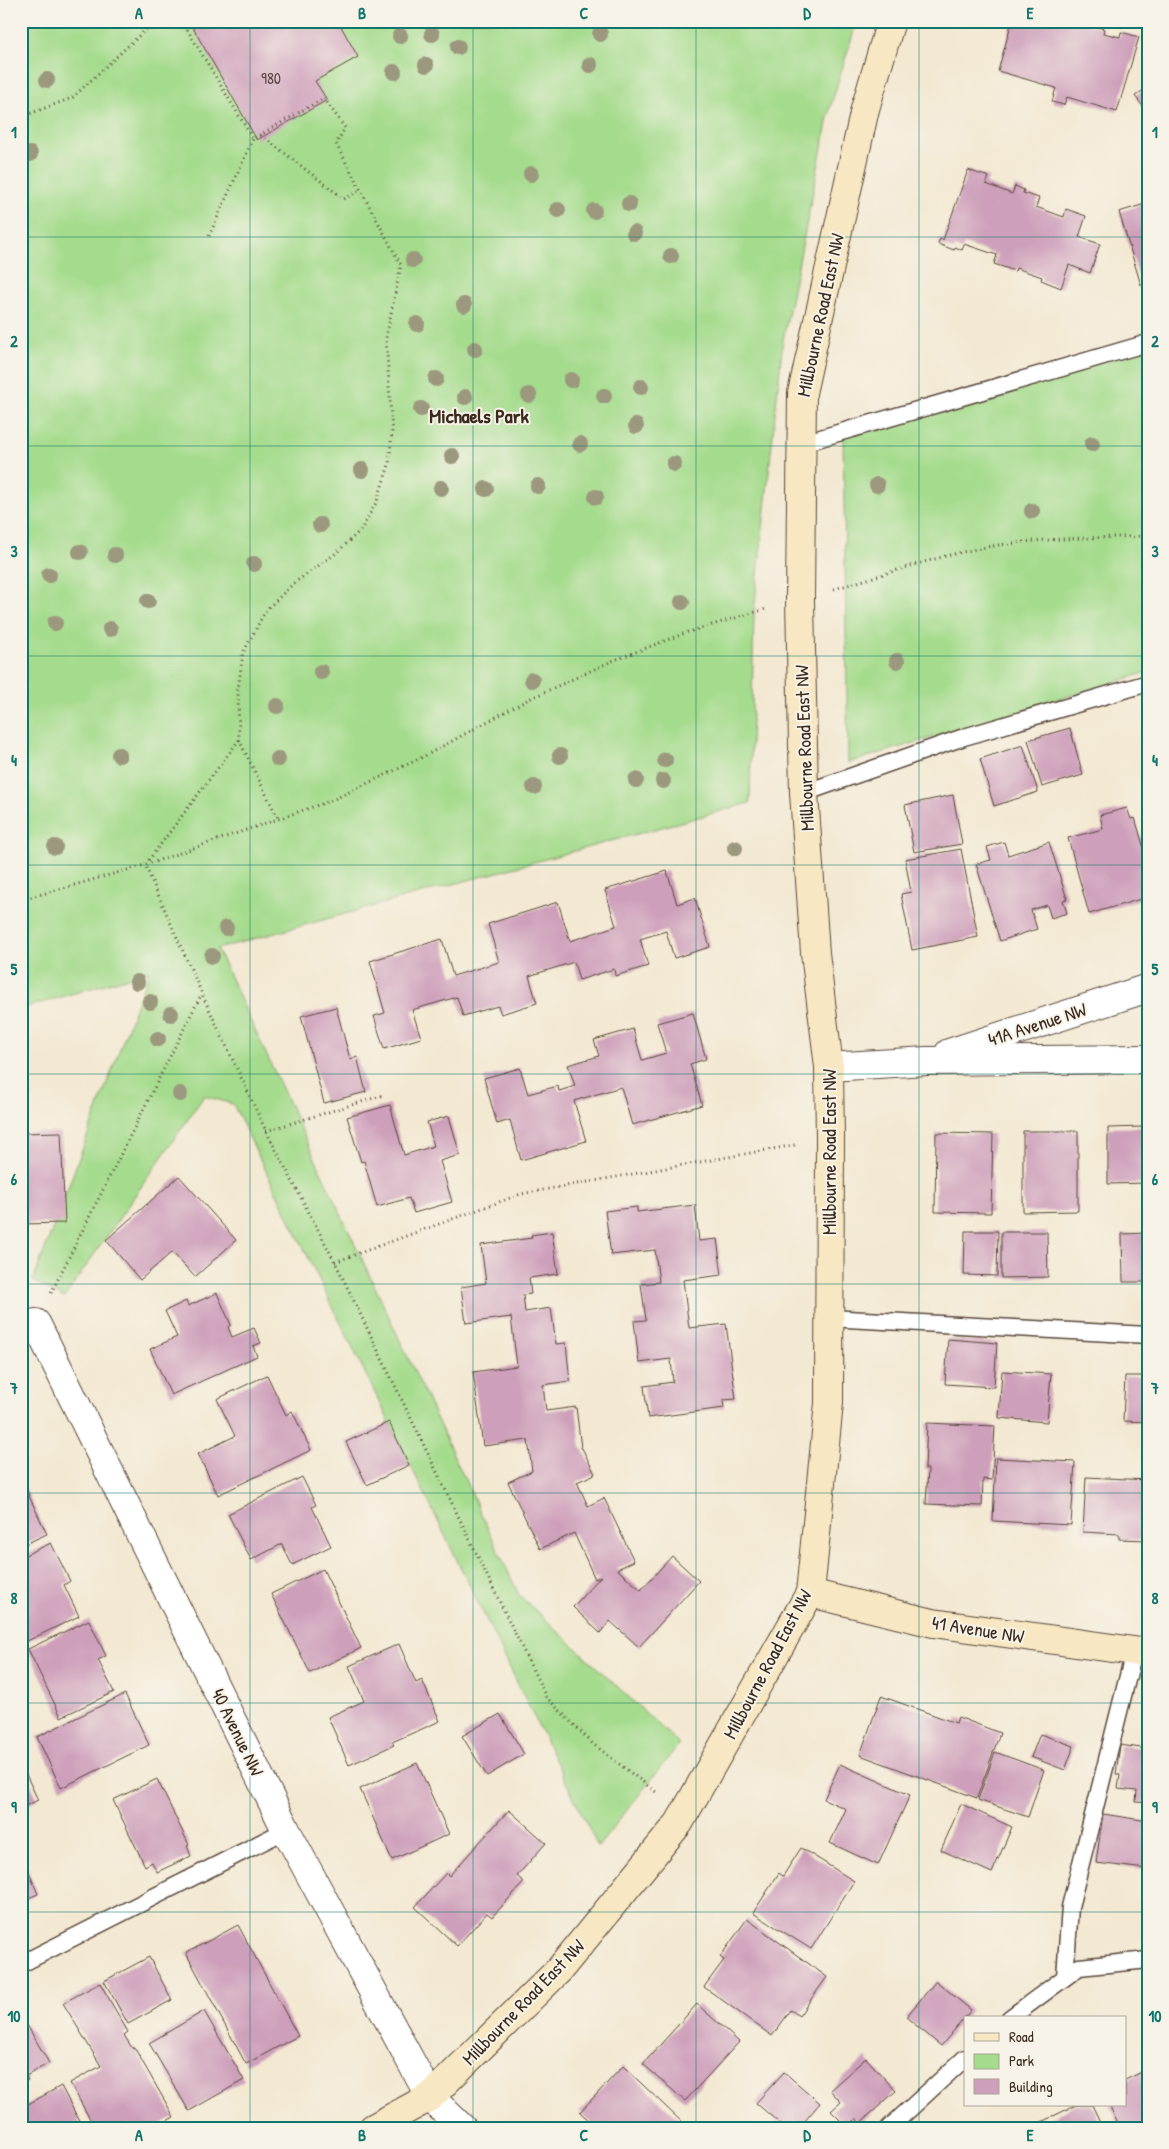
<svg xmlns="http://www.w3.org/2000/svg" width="1169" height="2149" viewBox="0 0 1169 2149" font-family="'Patrick Hand',sans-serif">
  <rect width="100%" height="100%" fill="#f7f3e8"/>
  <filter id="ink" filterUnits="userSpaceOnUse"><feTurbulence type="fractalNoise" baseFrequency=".02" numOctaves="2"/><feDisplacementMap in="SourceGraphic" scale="10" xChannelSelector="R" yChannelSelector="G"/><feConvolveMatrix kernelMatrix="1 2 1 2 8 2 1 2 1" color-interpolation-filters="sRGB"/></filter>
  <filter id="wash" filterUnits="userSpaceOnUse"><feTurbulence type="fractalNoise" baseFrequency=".0096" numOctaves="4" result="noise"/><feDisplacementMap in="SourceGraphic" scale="20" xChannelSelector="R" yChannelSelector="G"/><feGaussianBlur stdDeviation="1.12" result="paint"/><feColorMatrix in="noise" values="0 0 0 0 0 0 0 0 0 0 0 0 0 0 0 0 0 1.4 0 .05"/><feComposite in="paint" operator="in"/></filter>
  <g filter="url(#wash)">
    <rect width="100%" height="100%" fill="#f3e8d2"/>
    <g fill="#a4db8c" stroke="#708255">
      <polygon points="21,21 857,21 830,108 783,340 754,612 750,803 217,949 519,1595 679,1744 598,1847 233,1104 204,1096 64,1298 33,1281 149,971 21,1009"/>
      <polygon points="1148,343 1148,672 848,763 843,432"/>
    </g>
    <g id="blocks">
      <g fill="#cd9fba">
        <polygon points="189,21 338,21 358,57 315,81 327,100 257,140"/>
        <polygon points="1012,21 1087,21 1086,23 1104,29 1103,33 1120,37 1121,32 1139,37 1117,112 1067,97 1064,105 1052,102 1056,88 998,71"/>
        <polygon points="1148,87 1148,113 1135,96"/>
        <polygon points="968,170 989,177 986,184 1012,194 1015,186 1024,190 1023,193 1039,198 1036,207 1064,217 1066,209 1086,216 1079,237 1100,244 1090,273 1069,265 1061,288 1041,280 1042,277 1016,268 1015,271 994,264 997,255 964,244 962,250 955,247 954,250 938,244 940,239 943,240"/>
        <polygon points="1148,203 1148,283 1141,285 1119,212"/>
        <polygon points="1070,728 1083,775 1042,787 1028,740"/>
        <polygon points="1023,745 1038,792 994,806 980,759"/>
        <polygon points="953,795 962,844 914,852 905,805"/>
        <polygon points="1127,808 1131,819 1135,818 1148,862 1148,897 1089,914 1068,838 1103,829 1100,815"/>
        <polygon points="1004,842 1008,855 1049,842 1067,899 1063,900 1067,913 1051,918 1047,905 1031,910 1037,929 1000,941 976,864 991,860 987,847"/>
        <polygon points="961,849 978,937 912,950 901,894 911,892 905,859"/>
        <polygon points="667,871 677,904 695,898 710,947 674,958 666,931 640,939 648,966 615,976 614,969 579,980 574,962 529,976 537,1003 501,1014 498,1006 463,1016 457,997 412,1010 421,1038 384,1049 374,1016 385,1013 370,961 442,939 453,976 499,962 488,924 558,902 570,941 616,926 605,890"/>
        <polygon points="336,1007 350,1059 357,1057 366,1092 324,1103 301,1016"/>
        <polygon points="693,1013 706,1059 690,1064 702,1105 632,1125 621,1087 574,1101 586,1141 521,1160 510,1120 497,1124 484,1078 520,1068 528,1094 558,1086 559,1091 575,1086 568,1065 599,1056 594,1040 633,1029 642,1060 666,1053 657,1023"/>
        <polygon points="390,1105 404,1155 434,1146 427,1122 449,1116 460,1155 440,1161 452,1202 414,1213 409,1198 377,1207 364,1161 361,1162 347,1117"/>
        <polygon points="1144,1123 1148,1123 1148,1183 1108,1184 1108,1128 1144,1127"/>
        <polygon points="1023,1131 1078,1131 1078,1211 1023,1212"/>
        <polygon points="61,1132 65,1223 21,1224 21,1133"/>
        <polygon points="936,1133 993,1134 991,1213 935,1212"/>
        <polygon points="179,1176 236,1240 195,1277 172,1252 140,1280 106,1240"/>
        <polygon points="695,1205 699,1241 717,1239 722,1275 683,1280 689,1328 726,1324 736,1399 723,1400 724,1408 648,1418 644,1386 673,1382 671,1359 639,1363 634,1321 646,1320 641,1284 659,1282 655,1250 611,1255 605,1211 637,1207 637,1212"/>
        <polygon points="965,1231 998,1231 997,1276 964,1275"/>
        <polygon points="552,1232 558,1274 529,1278 531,1294 523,1295 525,1312 551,1308 556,1344 566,1343 570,1381 543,1385 546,1411 576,1407 581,1448 582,1448 595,1474 577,1482 588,1506 604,1498 634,1561 617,1569 641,1590 672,1556 699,1581 639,1647 610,1621 600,1633 573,1607 601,1576 595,1579 574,1533 540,1549 508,1482 532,1471 528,1440 483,1446 473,1372 517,1366 511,1317 466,1323 461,1287 486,1283 481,1245 532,1238 531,1235"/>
        <polygon points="1001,1232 1047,1232 1048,1277 1001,1278"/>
        <polygon points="1148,1233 1148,1282 1123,1282 1122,1234"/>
        <polygon points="217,1293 231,1325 228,1327 232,1337 254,1328 261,1343 253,1346 257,1356 171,1395 150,1349 177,1337 165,1311 186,1301 188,1306"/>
        <polygon points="948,1339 997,1343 994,1387 945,1384"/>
        <polygon points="1002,1371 1051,1374 1047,1422 999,1418"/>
        <polygon points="267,1375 286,1415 292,1411 311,1450 218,1495 198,1454 235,1436 217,1399"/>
        <polygon points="1125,1376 1148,1376 1148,1422 1123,1421"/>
        <polygon points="389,1422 409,1465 367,1485 346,1442"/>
        <polygon points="927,1423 995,1426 992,1480 983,1479 982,1506 926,1504 928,1469 925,1469"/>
        <polygon points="996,1458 1075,1462 1071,1525 993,1521"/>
        <polygon points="302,1477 316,1505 312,1507 331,1546 292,1565 282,1544 251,1560 228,1514"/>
        <polygon points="1086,1477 1148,1480 1148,1540 1119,1539 1119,1534 1083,1532"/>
        <polygon points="21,1479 47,1534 21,1546"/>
        <polygon points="51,1543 70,1581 64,1585 79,1616 21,1644 21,1557"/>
        <polygon points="323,1569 361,1648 310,1673 271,1594"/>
        <polygon points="89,1620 106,1656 98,1660 114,1692 61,1717 28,1649"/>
        <polygon points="399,1644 416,1683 422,1680 440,1721 392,1742 394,1745 349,1765 328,1717 364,1701 349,1666"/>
        <polygon points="125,1694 149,1745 61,1788 37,1737"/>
        <polygon points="881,1696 956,1723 958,1717 1000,1733 977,1798 860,1755"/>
        <polygon points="500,1714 524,1754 487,1776 462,1736"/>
        <polygon points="1040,1734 1074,1746 1065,1770 1031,1757"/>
        <polygon points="1120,1745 1148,1749 1148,1803 1136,1802 1137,1791 1118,1789 1120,1775 1116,1774"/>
        <polygon points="995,1752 1044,1770 1028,1817 978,1800"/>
        <polygon points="417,1763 449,1834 392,1860 360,1789"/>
        <polygon points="21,1764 38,1800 21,1808"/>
        <polygon points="840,1764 910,1795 878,1865 830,1843 846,1809 824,1799"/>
        <polygon points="157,1779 189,1845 187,1846 191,1856 157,1872 152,1862 145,1866 113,1800"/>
        <polygon points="961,1804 1012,1827 992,1873 941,1850"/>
        <polygon points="509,1810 546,1843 517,1876 524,1882 492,1917 487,1913 457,1946 415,1907 446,1873 449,1876"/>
        <polygon points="1103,1814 1148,1821 1146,1869 1096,1863"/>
        <polygon points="801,1848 854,1881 811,1949 753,1913 779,1873 783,1876"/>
        <polygon points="21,1853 38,1894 21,1901"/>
        <polygon points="747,1919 827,1977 799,2016 791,2010 772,2036 704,1987 724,1960 720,1957"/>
        <polygon points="238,1925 298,2036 246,2064 186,1953"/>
        <polygon points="149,1957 172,2000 128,2024 104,1981"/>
        <polygon points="936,1981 971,2010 941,2046 906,2017"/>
        <polygon points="100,1983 128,2032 124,2035 132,2048 134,2047 174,2117 154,2128 132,2128 129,2124 122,2128 95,2128 70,2083 101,2066 63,2003"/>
        <polygon points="697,2004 739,2042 685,2101 643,2064"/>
        <polygon points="204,2011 244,2080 189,2111 149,2043"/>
        <polygon points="27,2025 49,2063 26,2076 28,2080 21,2084 21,2029"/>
        <polygon points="866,2058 896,2091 860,2123 856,2118 847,2127 831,2111 841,2102 830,2090"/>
        <polygon points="623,2066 684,2124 680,2128 597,2128 580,2112"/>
        <polygon points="1148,2069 1148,2128 1120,2128 1109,2105 1125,2105 1125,2080"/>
        <polygon points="784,2072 820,2103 799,2128 785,2128 756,2103"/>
        <polygon points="61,2086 83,2128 21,2128 21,2108"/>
        <polygon points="1076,2105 1092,2105 1103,2128 1029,2128"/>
      </g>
    </g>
  </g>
  <g filter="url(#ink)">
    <use href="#blocks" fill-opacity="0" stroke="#574639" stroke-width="1"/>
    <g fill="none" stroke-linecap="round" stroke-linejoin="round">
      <g stroke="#574639" stroke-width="19">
        <g id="lane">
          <polyline points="800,444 1148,343"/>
          <polyline points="804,793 964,737 1148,683"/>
          <polyline points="828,1318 1148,1335"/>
          <polyline points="21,1964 286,1830"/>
          <polyline points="1065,1977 1070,1907 1134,1652"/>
          <polyline points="1010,2018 1079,1967 1148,1960"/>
          <polyline points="889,2128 965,2058"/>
        </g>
      </g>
      <g stroke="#574639" stroke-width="30">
        <g id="street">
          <polyline points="949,1053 1148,988"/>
          <polyline points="829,1067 926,1061 1148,1059"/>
          <polyline points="21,1326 36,1323 286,1830 430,2097 462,2128"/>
        </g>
      </g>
      <g stroke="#574639" stroke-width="30">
        <g id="secondary">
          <polyline points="810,1593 933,1623 1148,1653"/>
          <polyline points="373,2128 430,2097 559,1970 679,1823 810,1593 829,1403 830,1139 829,1067 815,953 804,793 800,600 802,393 865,109 891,21"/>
        </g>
      </g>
      <g stroke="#574639" stroke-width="3" stroke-dasharray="1 4" stroke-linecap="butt">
        <polyline points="182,21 253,139 324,98 345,128 336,144 401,265 386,338 392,431 389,465 377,501 361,530 335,554 294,583 266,610 243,653 238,690 239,740 145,865 202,994 266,1131 335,1262 546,1697 593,1744 656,1792"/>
        <polyline points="21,117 72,98 155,21"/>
        <polyline points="261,135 344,199 361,190"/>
        <polyline points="209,236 253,139"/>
        <path d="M834,589c49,-14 97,-31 147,-41 54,-10 111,-10 167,-12"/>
        <polyline points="239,740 278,818"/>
        <polyline points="21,900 145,865 330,801 421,758 527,700 612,661 688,632 766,609"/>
        <polyline points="266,1131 384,1095"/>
        <polyline points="335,1262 521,1194 795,1145"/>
        <polyline points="51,1293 201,995"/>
      </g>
      <use href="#lane" stroke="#fff" stroke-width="16"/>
      <use href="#street" stroke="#fff" stroke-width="28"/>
      <use href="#secondary" stroke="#f7e8c3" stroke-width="28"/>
    </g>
    <g fill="#9c987e">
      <circle cx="432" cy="34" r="8"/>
      <circle cx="600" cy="34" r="8"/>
      <circle cx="400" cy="36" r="8"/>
      <circle cx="458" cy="47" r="8"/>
      <circle cx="426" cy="65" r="8"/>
      <circle cx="590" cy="65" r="8"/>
      <circle cx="394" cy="72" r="8"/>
      <circle cx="47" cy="80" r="8"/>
      <circle cx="30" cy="154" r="8"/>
      <circle cx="531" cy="174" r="8"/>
      <circle cx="629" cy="204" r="8"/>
      <circle cx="558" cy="210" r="8"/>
      <circle cx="594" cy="211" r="8"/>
      <circle cx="634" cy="233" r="8"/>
      <circle cx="671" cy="256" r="8"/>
      <circle cx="413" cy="260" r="8"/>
      <circle cx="464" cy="305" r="8"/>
      <circle cx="417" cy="324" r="8"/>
      <circle cx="475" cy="349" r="8"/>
      <circle cx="436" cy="379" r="8"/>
      <circle cx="571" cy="380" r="8"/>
      <circle cx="641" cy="387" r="8"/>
      <circle cx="529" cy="395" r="8"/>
      <circle cx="604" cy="396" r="8"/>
      <circle cx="465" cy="397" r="8"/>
      <circle cx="421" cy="409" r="8"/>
      <circle cx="636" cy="426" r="8"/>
      <circle cx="580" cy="444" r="8"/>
      <circle cx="1092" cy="444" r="8"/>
      <circle cx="452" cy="456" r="8"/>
      <circle cx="674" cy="464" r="8"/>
      <circle cx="362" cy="470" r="8"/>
      <circle cx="877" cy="485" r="8"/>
      <circle cx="538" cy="486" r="8"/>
      <circle cx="441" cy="488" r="8"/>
      <circle cx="486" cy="489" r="8"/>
      <circle cx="596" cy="497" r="8"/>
      <circle cx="1032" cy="511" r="8"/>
      <circle cx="320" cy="525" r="8"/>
      <circle cx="80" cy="552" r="8"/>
      <circle cx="115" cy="555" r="8"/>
      <circle cx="254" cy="564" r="8"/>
      <circle cx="49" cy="575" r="8"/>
      <circle cx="148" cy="601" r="8"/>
      <circle cx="682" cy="602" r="8"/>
      <circle cx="55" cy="623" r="8"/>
      <circle cx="110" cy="629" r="8"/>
      <circle cx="897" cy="661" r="8"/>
      <circle cx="321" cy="672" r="8"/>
      <circle cx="532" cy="680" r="8"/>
      <circle cx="277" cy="706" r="8"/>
      <circle cx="119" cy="755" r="8"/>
      <circle cx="560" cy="756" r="8"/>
      <circle cx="278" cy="759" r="8"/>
      <circle cx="665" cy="760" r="8"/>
      <circle cx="636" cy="780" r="8"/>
      <circle cx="663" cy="781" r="8"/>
      <circle cx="534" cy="787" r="8"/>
      <circle cx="55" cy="847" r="8"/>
      <circle cx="735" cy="848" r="8"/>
      <circle cx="226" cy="928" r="8"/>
      <circle cx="212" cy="956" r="8"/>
      <circle cx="137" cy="982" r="8"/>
      <circle cx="150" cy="1002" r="8"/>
      <circle cx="171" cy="1014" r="8"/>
      <circle cx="158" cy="1039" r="8"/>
      <circle cx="180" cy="1094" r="8"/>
    </g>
  </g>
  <path fill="none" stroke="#0f766e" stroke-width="1" stroke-opacity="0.55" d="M250,21v2107M473,21v2107M696,21v2107M919,21v2107M21,237h1127M21,446h1127M21,656h1127M21,865h1127M21,1074h1127M21,1284h1127M21,1493h1127M21,1703h1127M21,1912h1127"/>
  <g text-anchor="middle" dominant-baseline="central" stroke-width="4" stroke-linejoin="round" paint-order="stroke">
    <g font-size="16" fill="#604745">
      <text x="271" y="78">980</text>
    </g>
    <g font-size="19" fill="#3b2a1e" stroke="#f7f3e8">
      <text transform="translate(820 315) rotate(-78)">Millbourne Road East NW</text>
      <text transform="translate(804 748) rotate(-92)">Millbourne Road East NW</text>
      <text transform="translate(1037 1024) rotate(-18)">41A Avenue NW</text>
      <text transform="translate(829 1152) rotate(-90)">Millbourne Road East NW</text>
      <text transform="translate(978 1629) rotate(9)">41 Avenue NW</text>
      <text transform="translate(767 1664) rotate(-62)">Millbourne Road East NW</text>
      <text transform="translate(238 1732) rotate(64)">40 Avenue NW</text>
      <text transform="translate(523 2002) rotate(-46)">Millbourne Road East NW</text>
    </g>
    <g font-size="20" font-weight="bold" fill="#3b2a1e" stroke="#f7f3e8">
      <text x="479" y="415">Michaels Park</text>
    </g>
  </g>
  <rect width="1169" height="2149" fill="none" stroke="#f7f3e8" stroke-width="55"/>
  <rect x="964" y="2016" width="162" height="90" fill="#f7f3e8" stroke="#aca397"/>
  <rect x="974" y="2033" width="25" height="8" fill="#f7e8c3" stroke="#aca397"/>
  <text x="1009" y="2042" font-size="15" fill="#3b2a1e">Road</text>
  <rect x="974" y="2054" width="25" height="15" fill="#a4db8c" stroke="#aca397"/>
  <text x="1009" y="2066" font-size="15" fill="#3b2a1e">Park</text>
  <rect x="974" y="2079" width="25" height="15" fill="#cd9fba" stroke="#aca397"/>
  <text x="1009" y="2092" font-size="15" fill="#3b2a1e">Building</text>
  <rect x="28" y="28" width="1114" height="2094" fill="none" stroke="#0f766e" stroke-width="2"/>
  <g font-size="16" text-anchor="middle" font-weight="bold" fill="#0f766e">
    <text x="139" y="19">A</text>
    <text x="362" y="19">B</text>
    <text x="584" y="19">C</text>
    <text x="807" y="19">D</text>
    <text x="1030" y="19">E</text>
    <text x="14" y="138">1</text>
    <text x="1155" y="138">1</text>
    <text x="14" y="347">2</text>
    <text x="1155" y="347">2</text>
    <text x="14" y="557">3</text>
    <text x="1155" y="557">3</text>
    <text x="14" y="766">4</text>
    <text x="1155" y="766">4</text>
    <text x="14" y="975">5</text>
    <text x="1155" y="975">5</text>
    <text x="14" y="1185">6</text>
    <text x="1155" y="1185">6</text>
    <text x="14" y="1394">7</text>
    <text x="1155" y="1394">7</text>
    <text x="14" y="1604">8</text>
    <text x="1155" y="1604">8</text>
    <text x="14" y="1813">9</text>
    <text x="1155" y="1813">9</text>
    <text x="14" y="2022">10</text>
    <text x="1155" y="2022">10</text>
    <text x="139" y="2141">A</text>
    <text x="362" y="2141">B</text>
    <text x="584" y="2141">C</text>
    <text x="807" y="2141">D</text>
    <text x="1030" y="2141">E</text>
  </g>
</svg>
